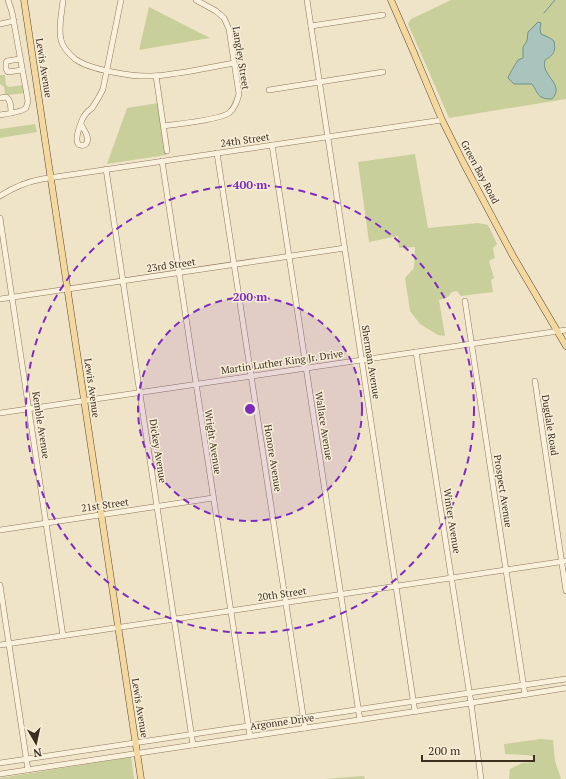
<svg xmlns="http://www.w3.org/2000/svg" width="566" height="779" viewBox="0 0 566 779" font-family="'PT Serif',serif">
  <rect width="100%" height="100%" fill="#f0e4c8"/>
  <g fill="#c9cf9b">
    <polygon points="451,0 566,0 566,99 449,118 408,24 411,19"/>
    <polygon points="149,7 210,38 139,50"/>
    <polygon points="0,75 5,75 6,85 9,87 24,85 25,93 8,95 5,95 4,87 0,84"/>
    <polygon points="158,103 166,155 107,164 127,108"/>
    <polygon points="35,124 37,132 0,138 0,129"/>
    <polygon points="415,154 428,228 478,223 488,225 497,244 493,248 495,258 489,261 494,278 491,280 493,292 461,296 457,291 452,292 448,297 439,300 445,336 438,335 420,324 410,311 405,278 414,268 415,247 399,248 398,236 369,242 358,162"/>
    <polygon points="540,739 553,740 555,761 561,779 509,779 510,769 522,763 533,762 534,757 527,755 505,754 504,744"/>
    <polygon points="131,757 134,779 0,779 0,778"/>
    <polygon points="364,776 365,779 323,779"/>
  </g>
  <path fill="#a9c4bc" stroke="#6f938a" d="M538,22l3,1 -1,6 1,5 9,4 4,3c2,10 0,14 -9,19 -5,16 21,24 7,39 -15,0 -13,-5 -20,-15h-18l-6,-6c1,-4 7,-13 10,-18l5,-2v-11l4,-6 1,-9z"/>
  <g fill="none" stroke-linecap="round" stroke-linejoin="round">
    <polyline stroke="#6f938a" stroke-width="1" points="544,13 555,0"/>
    <g stroke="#8d765c" stroke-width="6">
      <g id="minor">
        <path d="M63,0c-1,13 -5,27 -2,40 2,7 8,14 14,19 15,11 58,18 77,17 12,0 23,-3 34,-4 16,-3 32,-6 48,-9"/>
        <polyline points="307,0 415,712"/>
        <polyline points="0,24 14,21"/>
        <polyline points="311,26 383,15"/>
        <polyline points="20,59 7,61 6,62 6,69 8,72 22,70"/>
        <polyline points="156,76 167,151"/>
        <polyline points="269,90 383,72"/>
        <path d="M0,98l6,-1c5,3 5,10 5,16"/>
        <path d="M0,115c6,-1 22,-3 26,-7 1,-2 1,-4 2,-7l-16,-89 -4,-12"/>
        <path d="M81,124c2,5 10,14 5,20 -1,1 -3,2 -6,1 -7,-2 0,-20 2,-25 2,-5 6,-9 10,-12 4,-6 8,-12 11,-19l18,-89"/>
        <path d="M164,126c13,-2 56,-6 65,-13 6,-5 8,-12 10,-19l-10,-65 -5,-11 -8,-7 -20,-11"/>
        <polyline points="272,145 360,720"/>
        <polyline points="217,153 305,728"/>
        <polyline points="162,161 250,736"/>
        <polyline points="106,169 193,745"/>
        <path d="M0,196c14,-9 26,-14 42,-17l400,-59"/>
        <polyline points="0,218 63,636"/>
        <polyline points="0,299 345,248"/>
        <polyline points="465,301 525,695"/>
        <polyline points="416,352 471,703 481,779"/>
        <polyline points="535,381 566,591"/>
        <polyline points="0,413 566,330"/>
        <polyline points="0,530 213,498"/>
        <polyline points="0,585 28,770"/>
        <polyline points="0,645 566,561"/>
        <polyline points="0,763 469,693 566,679"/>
        <polyline points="0,774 471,703 566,688"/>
      </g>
    </g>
    <g stroke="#5b4430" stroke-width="7">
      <g id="major">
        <polyline points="24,0 141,779"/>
        <polyline points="391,0 414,53 442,120 464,164 513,256 566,346"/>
      </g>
    </g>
    <use href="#minor" stroke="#faf1dc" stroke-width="5"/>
    <use href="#major" stroke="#f3d9a0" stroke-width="6"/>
  </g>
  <circle cx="250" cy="409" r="112" fill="#7b2cbf" fill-opacity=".12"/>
  <g fill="none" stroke="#7b2cbf" stroke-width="2" stroke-dasharray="7 5">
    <circle cx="250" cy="409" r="112"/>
    <circle cx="250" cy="409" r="224"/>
  </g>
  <g text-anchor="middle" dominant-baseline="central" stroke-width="3" stroke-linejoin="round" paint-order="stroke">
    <g font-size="10" fill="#3d2e20" stroke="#f7eed8">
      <text transform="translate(241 58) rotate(81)">Langley Street</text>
      <text transform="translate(44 68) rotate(81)">Lewis Avenue</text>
      <text transform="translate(245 140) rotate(-8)">24th Street</text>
      <text transform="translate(480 172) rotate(62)">Green Bay Road</text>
      <text transform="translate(171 265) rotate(-8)">23rd Street</text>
      <text transform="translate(282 362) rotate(-8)">Martin Luther King Jr. Drive</text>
      <text transform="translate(371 362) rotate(81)">Sherman Avenue</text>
      <text transform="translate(92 388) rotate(82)">Lewis Avenue</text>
      <text transform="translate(41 425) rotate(81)">Kemble Avenue</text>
      <text transform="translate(550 425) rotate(81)">Dugdale Road</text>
      <text transform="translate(324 426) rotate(81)">Wallace Avenue</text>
      <text transform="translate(213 442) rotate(81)">Wright Avenue</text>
      <text transform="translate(158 451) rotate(81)">Dickey Avenue</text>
      <text transform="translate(273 458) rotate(81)">Honore Avenue</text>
      <text transform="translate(503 491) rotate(81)">Prospect Avenue</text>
      <text transform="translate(105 505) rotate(-8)">21st Street</text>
      <text transform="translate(452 521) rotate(81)">Winter Avenue</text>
      <text transform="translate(282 594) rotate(-8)">20th Street</text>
      <text transform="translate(140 708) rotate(81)">Lewis Avenue</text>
      <text transform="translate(282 722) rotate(-8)">Argonne Drive</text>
    </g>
  </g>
  <circle cx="250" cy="409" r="6" fill="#7b2cbf" stroke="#f7eed8" stroke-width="2"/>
  <g font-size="12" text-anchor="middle" font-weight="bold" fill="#7b2cbf" stroke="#f7eed8" stroke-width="3" stroke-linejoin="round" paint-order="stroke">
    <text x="250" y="189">400 m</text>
    <text x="250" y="301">200 m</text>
  </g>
  <g transform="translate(36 743) rotate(171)" stroke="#f7eed8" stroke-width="3" paint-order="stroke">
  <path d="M0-3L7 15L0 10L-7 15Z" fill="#3d2e20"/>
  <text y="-6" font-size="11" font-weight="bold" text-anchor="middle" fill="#3d2e20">N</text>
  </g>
  <path d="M422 755v6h112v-6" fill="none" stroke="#3d2e20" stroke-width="2"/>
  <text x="428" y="755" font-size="12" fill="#3d2e20" stroke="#f7eed8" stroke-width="3" paint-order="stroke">200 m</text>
</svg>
